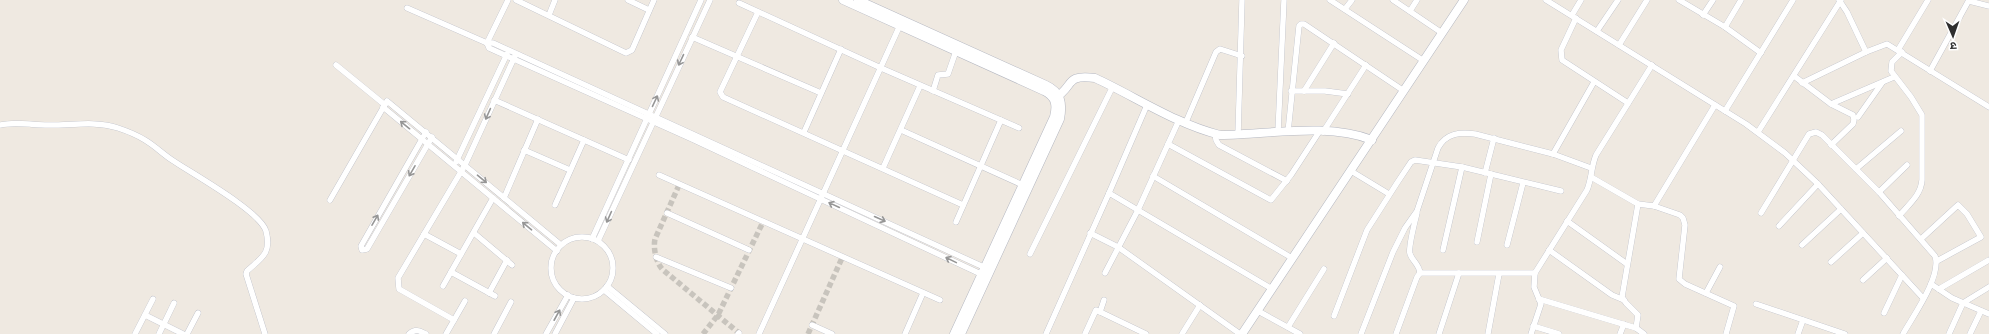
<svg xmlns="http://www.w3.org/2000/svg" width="1989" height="334" viewBox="0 0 1989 334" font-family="'DejaVu Sans','Noto Sans Devanagari',sans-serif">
  <rect width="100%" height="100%" fill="#efe9e1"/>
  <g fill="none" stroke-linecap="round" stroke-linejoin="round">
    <g stroke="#c8c4bd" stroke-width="5.5" stroke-dasharray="5.5 3" stroke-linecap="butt">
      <path d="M679,185l-24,54c-2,9 1,23 7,30l78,65"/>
      <polyline points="703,334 718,315 763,222"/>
      <polyline points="808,334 842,258"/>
    </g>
    <g stroke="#b4b7c1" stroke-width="6">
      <g id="street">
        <polyline points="516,0 626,53 632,50 654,0"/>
        <polyline points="628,0 649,10"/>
        <polyline points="1330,0 1424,61"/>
        <polyline points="1393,0 1442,33"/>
        <polyline points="1546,0 1746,124 1785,153 1818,184 1923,298"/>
        <polyline points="1679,0 1725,27 1761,53"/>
        <polyline points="1839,0 1847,12 1866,52"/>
        <polyline points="1969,1 1989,6"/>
        <polyline points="739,3 881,68 1019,128"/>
        <polyline points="407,8 487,43 493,43 988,269"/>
        <polyline points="1345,9 1352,0"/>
        <polyline points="1410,11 1417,0"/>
        <polyline points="758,12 720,92 723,97 963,205"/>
        <polyline points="549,15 555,0"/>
        <polyline points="1572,15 1581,0"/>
        <polyline points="1703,15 1713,0"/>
        <polyline points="1576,18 1561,50 1562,60 1628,103"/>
        <polyline points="1725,27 1741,0"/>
        <polyline points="1597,31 1618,0"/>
        <polyline points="692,37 821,93"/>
        <polyline points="487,43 489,48 692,139 983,275"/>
        <polyline points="487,43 508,0"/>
        <polyline points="1619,45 1647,0"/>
        <polyline points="1898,50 1928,0"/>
        <polyline points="336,65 385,105"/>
        <polyline points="1930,71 1969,0"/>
        <polyline points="1794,76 1831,104 1853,115 1854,120 1853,124 1831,145"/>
        <polyline points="1802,83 1866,52 1887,44 1989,107"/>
        <polyline points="933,91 938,75 948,74 956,51"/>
        <polyline points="1291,91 1325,91 1348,94"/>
        <polyline points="1304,91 1334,43"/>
        <polyline points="494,100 629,160"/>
        <polyline points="1831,104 1894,77"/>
        <polyline points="383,107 557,251"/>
        <polyline points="1725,111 1793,0"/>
        <polyline points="1858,117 1882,83"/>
        <polyline points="1186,122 1216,52 1220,49 1242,56"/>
        <path d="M0,125c16,-4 29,0 45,0 24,1 49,-5 73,3 9,3 19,7 27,12 10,6 18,14 27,20 19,13 88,51 94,71 6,23 -5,27 -19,40l-1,3 19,60"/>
        <polyline points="901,130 1025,186"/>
        <polyline points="426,132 361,246 362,250 367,249 432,137"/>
        <polyline points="804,132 841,49"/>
        <polyline points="1278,132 1284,0"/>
        <polyline points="1288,132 1299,26 1301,24 1304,24 1404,91"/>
        <polyline points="1323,132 1366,65"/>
        <polyline points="1758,132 1841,0"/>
        <polyline points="1215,133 1216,140 1219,145 1287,181"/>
        <polyline points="1238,135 1242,0"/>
        <polyline points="1168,144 1271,200 1291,175 1319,132"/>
        <polyline points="524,150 570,170"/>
        <polyline points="1553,154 1594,82"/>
        <polyline points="456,162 507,54"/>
        <polyline points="883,168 920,86"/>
        <polyline points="1856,169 1901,131"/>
        <polyline points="1351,171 1389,194"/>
        <polyline points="1485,173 1494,138"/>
        <polyline points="659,175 940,300"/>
        <polyline points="1153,176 1292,258"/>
        <polyline points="1591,177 1638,204 1654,206 1680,215 1683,218 1685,225 1679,279 1685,284 1734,306 1726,334"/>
        <polyline points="1879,192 1907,165"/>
        <polyline points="1109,193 1147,105"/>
        <polyline points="504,198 538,119"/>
        <polyline points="330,200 387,101 561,245"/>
        <polyline points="1638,204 1622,297 1626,303 1638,315 1636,328 1644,334"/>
        <polyline points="555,205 584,140"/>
        <polyline points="1654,206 1715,105"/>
        <polyline points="667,213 749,250"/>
        <path d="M1417,213c-2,8 -9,35 -7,41 3,8 9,10 10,19"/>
        <path d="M1761,213l48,-79 7,-2 6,3 57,57 56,64c7,20 -22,60 -32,78"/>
        <path d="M1899,216c10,-12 22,-21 23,-36v-65l-11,-18 -20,-26 1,-9 10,-10"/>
        <polyline points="1567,221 1627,264"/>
        <polyline points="956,222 1001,120"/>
        <polyline points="1779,226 1818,184"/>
        <polyline points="474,233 512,265"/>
        <polyline points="1090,233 1118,247 1240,334"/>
        <polyline points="424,234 461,254"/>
        <circle cx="582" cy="268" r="31"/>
        <polyline points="592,239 701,0"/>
        <polyline points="1921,239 1958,205 1967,214 1981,237 1937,261"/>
        <polyline points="598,241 710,0"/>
        <polyline points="1477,242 1491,174"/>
        <polyline points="1507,245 1523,183"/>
        <polyline points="1802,245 1841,209"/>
        <polyline points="1443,250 1462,167"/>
        <polyline points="1549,250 1612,295 1624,300"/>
        <polyline points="1030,254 1113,86"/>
        <polyline points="656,257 731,288"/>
        <polyline points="1831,262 1863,233"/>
        <polyline points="451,272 495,296"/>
        <polyline points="1105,273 1138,210 1179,120"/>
        <polyline points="1863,280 1887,258"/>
        <polyline points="1931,284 1952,298 1989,314"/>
        <polyline points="443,286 493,198"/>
        <polyline points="607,286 665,334"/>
        <polyline points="1939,289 1989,260"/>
        <polyline points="604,290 657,334"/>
        <polyline points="489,293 507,260"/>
        <polyline points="1706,293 1720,267"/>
        <polyline points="1539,299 1636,328"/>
        <polyline points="1756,304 1845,334"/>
        <polyline points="1258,311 1300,334"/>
        <polyline points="1100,312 1104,300"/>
        <polyline points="1884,313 1902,275"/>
        <polyline points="145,315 183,334"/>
        <polyline points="1334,316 1367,230 1397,183 1411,162 1415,160 1462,167 1561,191"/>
        <polyline points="454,320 399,289 398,278 465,165 515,56"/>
        <polyline points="812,325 832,334"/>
        <polyline points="1533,326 1559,334"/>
        <polyline points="1288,327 1324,269"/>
        <polyline points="135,334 153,299"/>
        <polyline points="159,334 174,303"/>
        <polyline points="187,334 198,313"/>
        <path d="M409,334c6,-5 10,-4 17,0"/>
        <polyline points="446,334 465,301"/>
        <polyline points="494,334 511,302"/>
        <polyline points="546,334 568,295"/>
        <polyline points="555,334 574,298"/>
        <polyline points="738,334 739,333"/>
        <polyline points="759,334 901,23"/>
        <polyline points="905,334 923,293"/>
        <polyline points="1046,334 1109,193 1272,289"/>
        <polyline points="1085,334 1096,310 1146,334"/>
        <polyline points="1182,334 1200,305"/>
        <path d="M1361,334l32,-82 12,-24 12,-17 21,-63c8,-15 22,-16 37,-14l78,20 38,14"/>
        <polyline points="1396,334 1417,277 1420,273 1535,273"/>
        <polyline points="1439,334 1459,273"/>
        <polyline points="1488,334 1499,274"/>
        <path d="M1531,334l10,-30 -7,-17 1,-14 52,-83c5,-12 4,-23 9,-35l56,-90"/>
        <polyline points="1620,334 1624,324"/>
        <polyline points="1798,334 1803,320"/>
        <polyline points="1949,334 1963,303 1989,287"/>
        <polyline points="1970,334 1981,311"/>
      </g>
    </g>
    <g stroke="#b4b7c1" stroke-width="9">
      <g id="secondary">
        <path d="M843,0l201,91c12,6 13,14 10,26l-100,217"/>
        <path d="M858,0l188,85c15,7 17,18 14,34l-99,215"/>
        <path d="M1055,98c20,-12 9,-24 40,-20 41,19 81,46 125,57 48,0 106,-13 152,5"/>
        <polyline points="1242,334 1464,0"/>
      </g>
    </g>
    <use href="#street" stroke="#fff" stroke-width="5.5"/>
    <use href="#secondary" stroke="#fff" stroke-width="8"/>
  </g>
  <defs><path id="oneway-shaft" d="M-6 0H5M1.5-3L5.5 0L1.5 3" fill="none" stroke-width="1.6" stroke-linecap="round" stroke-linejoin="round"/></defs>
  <g stroke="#969696">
    <use href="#oneway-shaft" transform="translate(681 60) rotate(115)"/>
    <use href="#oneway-shaft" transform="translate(655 101) rotate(-65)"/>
    <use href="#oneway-shaft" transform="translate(488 114) rotate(114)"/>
    <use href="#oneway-shaft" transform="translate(405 125) rotate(-141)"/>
    <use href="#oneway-shaft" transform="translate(412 171) rotate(120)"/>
    <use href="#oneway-shaft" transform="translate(482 179) rotate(40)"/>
    <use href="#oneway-shaft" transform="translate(834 205) rotate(-155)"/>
    <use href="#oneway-shaft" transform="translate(609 217) rotate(114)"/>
    <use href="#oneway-shaft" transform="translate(880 219) rotate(24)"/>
    <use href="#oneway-shaft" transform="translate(375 220) rotate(-60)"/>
    <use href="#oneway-shaft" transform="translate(527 226) rotate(-140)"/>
    <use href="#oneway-shaft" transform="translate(951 260) rotate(-154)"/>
    <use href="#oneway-shaft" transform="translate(557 315) rotate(-61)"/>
  </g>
  <g transform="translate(1953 36) rotate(178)" stroke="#ffffff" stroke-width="3" paint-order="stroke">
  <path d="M0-3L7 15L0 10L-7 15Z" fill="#2e2e2e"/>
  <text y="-6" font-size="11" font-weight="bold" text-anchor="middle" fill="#2e2e2e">उ</text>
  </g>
</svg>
